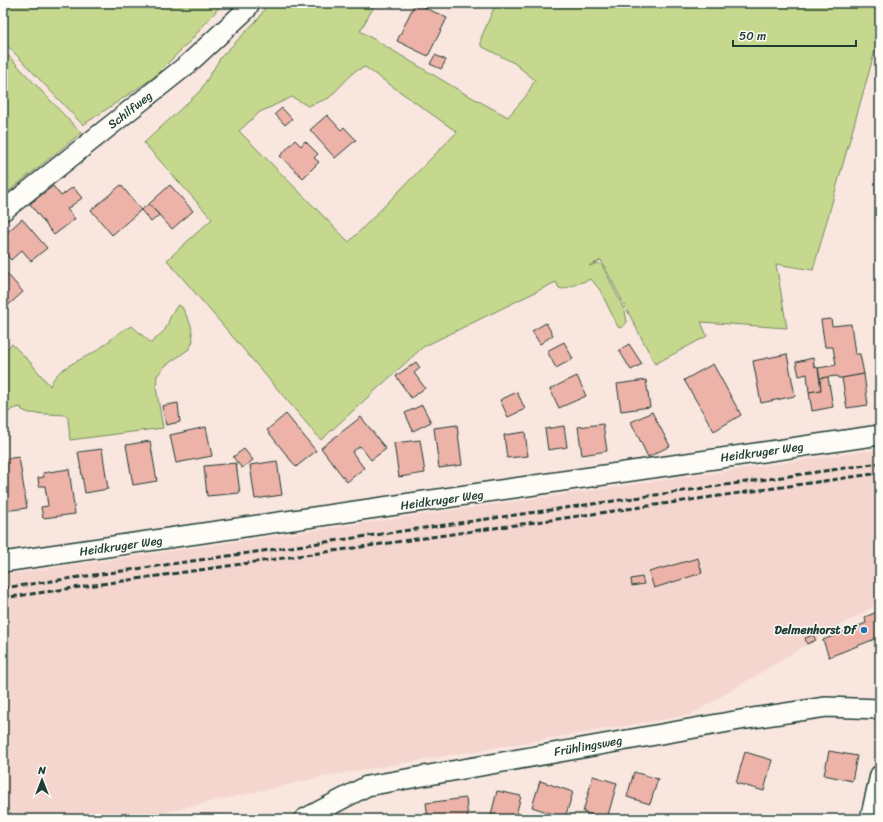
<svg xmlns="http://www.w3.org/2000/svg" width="883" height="822" viewBox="0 0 883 822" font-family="Sriracha,sans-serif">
  <rect width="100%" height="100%" fill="#f8e6df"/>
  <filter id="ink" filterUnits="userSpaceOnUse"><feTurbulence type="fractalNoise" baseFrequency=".025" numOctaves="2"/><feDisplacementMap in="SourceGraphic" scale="8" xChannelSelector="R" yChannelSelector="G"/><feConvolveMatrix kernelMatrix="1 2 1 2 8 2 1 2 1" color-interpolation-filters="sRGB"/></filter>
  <g filter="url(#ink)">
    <polygon fill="#f5d6ce" points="880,449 880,603 823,635 690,715 326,776 134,819 3,819 3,575"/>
    <g fill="#c6d88d" stroke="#728a60" fill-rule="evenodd">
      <polygon points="3,3 223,3 191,40 153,78 83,125 3,41"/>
      <path d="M267,3h109l-16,28 102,61 46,25 18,-21 9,-16 -21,-17 -33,-17v-8l15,-35h384v30l-67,237 -37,-6 11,64 -86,-6 6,14 -52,28 -54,-104 -12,6 8,-3 5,2 23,46 2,11 -5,6 -4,-1 -18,-37 -9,-11 -28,10 -4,-1 -3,-6 -133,65 -102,93 -154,-180 45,-41 -68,-76 56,-52 21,-34 39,-40zM365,67l92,65 -108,110 -110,-111 21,-19 32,-15 16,9 21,-8 26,-27z"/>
      <polygon points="3,50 81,133 3,196"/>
      <path d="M178,305l4,2 9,18 2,16 -4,8 -24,17 -8,10 -1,11 7,41 -93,12 -2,-22 -2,-3 -37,-2 -7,-3 -1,-3 -9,2 -9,9v-66l9,-8 18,18 20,24c6,-19 33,-26 49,-37 11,-8 19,-18 33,-23l19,17 14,-13 7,-17z"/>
    </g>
    <g fill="#edb2a8" stroke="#1f3d34">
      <polygon points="415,3 447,18 428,56 397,41"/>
      <polygon points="435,55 446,60 441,69 430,64"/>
      <polygon points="282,108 292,119 285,125 275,114"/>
      <polygon points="327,115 341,130 344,127 356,140 335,158 310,130"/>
      <polygon points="295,140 301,146 305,141 318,154 314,158 319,162 303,178 280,156"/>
      <polygon points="121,185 141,210 112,235 91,210"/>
      <polygon points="170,185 193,211 172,229 149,204"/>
      <polygon points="53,186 61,196 73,187 82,198 67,209 75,219 54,235 30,204"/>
      <polygon points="149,204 159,215 151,222 141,210"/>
      <polygon points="22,219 47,248 31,261 22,250 11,260 3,251 3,236"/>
      <polygon points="3,269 23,292 3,310"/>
      <polygon points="831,319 832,326 851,324 855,354 860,354 864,374 842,378 838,378 837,376 820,378 818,368 836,365 833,347 825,347 821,320"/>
      <polygon points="546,323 553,335 540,344 532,331"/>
      <polygon points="564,342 573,359 556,368 547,351"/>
      <polygon points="629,344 642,364 631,370 619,350"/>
      <polygon points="787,354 795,396 761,403 753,361"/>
      <polygon points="813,358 814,366 818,368 821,390 809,392 807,374 799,376 796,362"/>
      <polygon points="416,362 420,368 414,373 425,388 411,398 396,376"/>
      <polygon points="713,364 741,415 714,431 684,380"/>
      <polygon points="864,374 868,405 847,408 842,378"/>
      <polygon points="577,376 586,396 559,408 550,389"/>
      <polygon points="828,377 833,407 812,411 809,392 821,390 820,378"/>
      <polygon points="646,380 650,407 621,411 617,384"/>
      <polygon points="517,392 525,409 508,417 500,400"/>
      <polygon points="178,403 180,422 166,425 162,406"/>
      <polygon points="422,405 431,422 413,431 405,413"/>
      <polygon points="652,412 670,446 648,457 631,422"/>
      <polygon points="286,414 316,451 296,467 267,430"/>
      <polygon points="361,417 386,449 371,460 360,446 352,452 364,468 347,482 321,448"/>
      <polygon points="603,424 607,451 582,455 578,427"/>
      <polygon points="457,425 462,465 439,468 434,428"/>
      <polygon points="564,426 567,447 548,450 545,429"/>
      <polygon points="206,427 212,456 176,463 170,435"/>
      <polygon points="525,432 528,456 507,458 504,435"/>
      <polygon points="420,440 425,473 399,477 394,443"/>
      <polygon points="150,441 157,481 133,485 126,445"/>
      <polygon points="102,449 108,489 85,493 78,452"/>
      <polygon points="244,449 253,460 242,468 233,457"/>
      <polygon points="19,457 27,508 3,511 3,459"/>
      <polygon points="277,461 282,495 255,499 250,465"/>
      <polygon points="236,463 240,493 207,496 204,466"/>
      <polygon points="69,469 75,514 43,518 41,507 48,506 45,486 39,486 38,478 44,477 43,473"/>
      <polygon points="698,558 702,573 654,588 649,572"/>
      <polygon points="642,577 644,584 632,586 631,579"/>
      <polygon points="877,612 880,616 880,637 829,657 823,640 866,623 865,617"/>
      <polygon points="813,635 816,640 807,644 805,638"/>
      <polygon points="829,751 857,756 852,781 824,775"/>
      <polygon points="745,752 772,760 764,791 736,783"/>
      <polygon points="634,772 658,779 650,804 627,797"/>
      <polygon points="593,776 617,783 607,819 583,812"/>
      <polygon points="540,781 573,792 565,818 532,807"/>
      <polygon points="497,791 521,796 515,819 491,815"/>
      <polygon points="466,798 468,819 428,819 426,803"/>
      <polygon points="411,815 412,819 395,819"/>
    </g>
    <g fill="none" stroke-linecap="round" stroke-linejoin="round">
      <g stroke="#1f3d34" stroke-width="22">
        <g id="minor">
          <polyline points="3,211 188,64 246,10 250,3"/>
          <polyline points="3,562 880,435"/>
          <polyline points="304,819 367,786 746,719 826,707 880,709"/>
          <polyline points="870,819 880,775"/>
        </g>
      </g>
      <use href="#minor" stroke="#fdfcf7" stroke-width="19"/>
      <g stroke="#1f3d34" stroke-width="3" stroke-dasharray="6 3" stroke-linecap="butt">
        <polyline points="3,588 880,463"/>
        <polyline points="3,598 880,473"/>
      </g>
    </g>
  </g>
  <circle fill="#1f6fb2" stroke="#fdfcf7" stroke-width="1.5" cx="864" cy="630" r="4"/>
  <g text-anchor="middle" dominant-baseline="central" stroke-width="3" stroke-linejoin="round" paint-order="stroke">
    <g font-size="12" fill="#1f3d34" stroke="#fdfcf7">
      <text transform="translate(130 110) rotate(-38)">Schilfweg</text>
      <text transform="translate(762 452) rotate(-8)">Heidkruger Weg</text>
      <text transform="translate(442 500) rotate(-8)">Heidkruger Weg</text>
      <text transform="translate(121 546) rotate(-8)">Heidkruger Weg</text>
      <text transform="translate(588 746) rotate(-10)">Frühlingsweg</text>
    </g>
    <g font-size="12" font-weight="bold" fill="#1f3d34" stroke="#fdfcf7" text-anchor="end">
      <text x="856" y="630">Delmenhorst Df</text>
    </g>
  </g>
  <rect width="883" height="822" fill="none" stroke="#fdfcf7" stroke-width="16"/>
  <rect x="8" y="8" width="867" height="806" fill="none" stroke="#1f3d34" stroke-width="1.5" filter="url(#ink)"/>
  <g transform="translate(42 780)" stroke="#fdfcf7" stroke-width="3" paint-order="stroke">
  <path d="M0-3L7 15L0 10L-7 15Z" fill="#1f3d34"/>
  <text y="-6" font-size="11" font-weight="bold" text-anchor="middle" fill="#1f3d34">N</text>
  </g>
  <path d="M733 40v6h123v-6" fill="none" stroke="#1f3d34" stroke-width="2"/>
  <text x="739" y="40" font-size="12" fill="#1f3d34" stroke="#fdfcf7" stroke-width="3" paint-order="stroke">50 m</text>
</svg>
